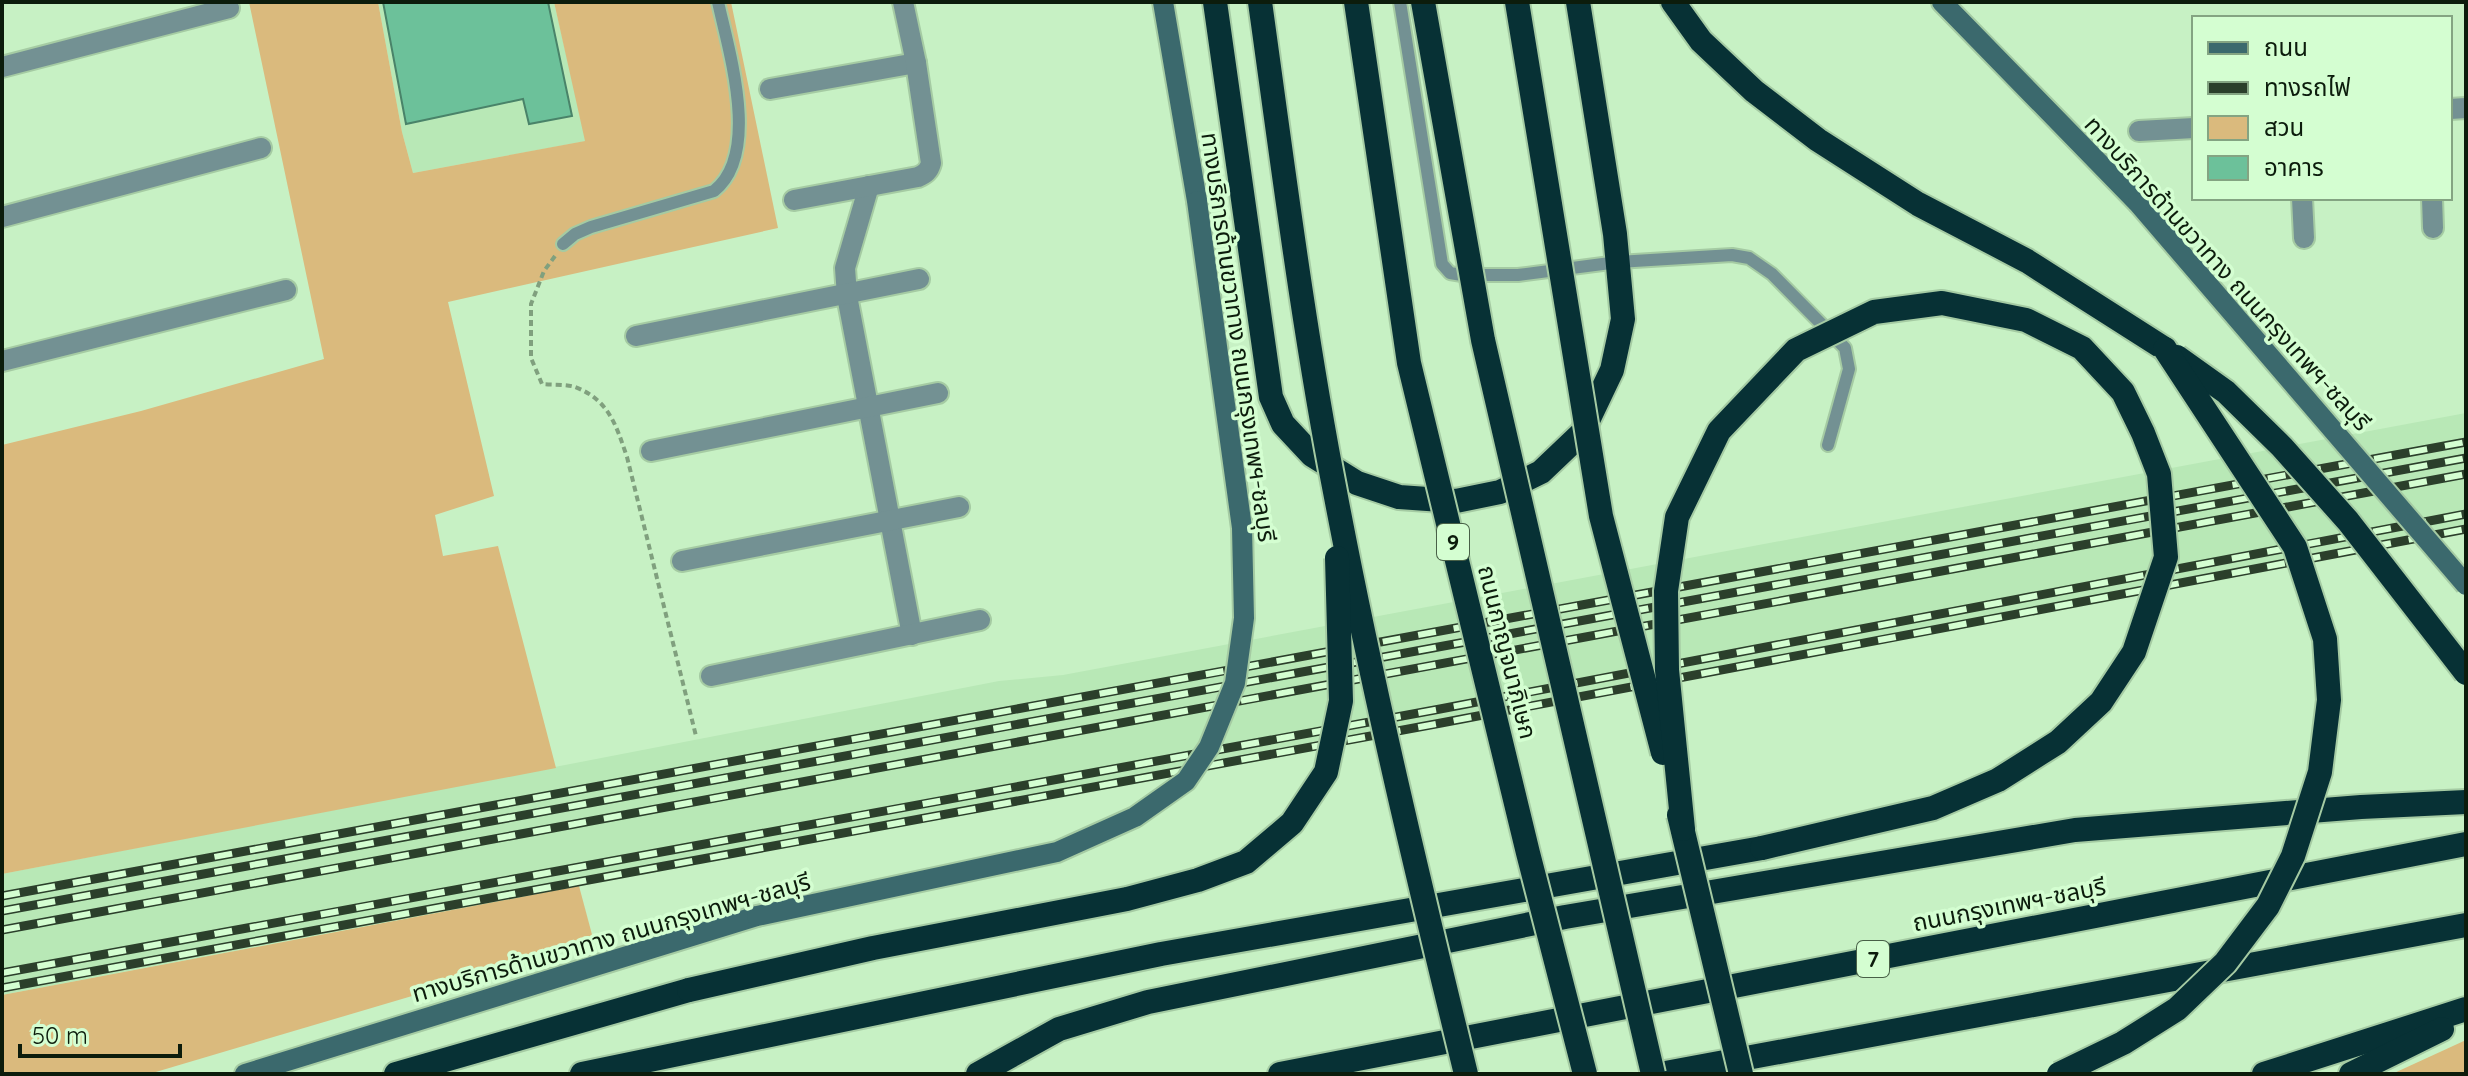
<svg xmlns="http://www.w3.org/2000/svg" width="2468" height="1076" viewBox="0 0 2468 1076" font-family="Quicksand,'Noto Sans Thai',sans-serif">
  <rect width="100%" height="100%" fill="#c7f1c4"/>
  <g fill="#b8e8b6">
    <polygon points="378,2 554,2 586,141 413,173 402,132"/>
    <polygon points="2466,413 2466,528 2,995 2,874 999,681 1063,675"/>
  </g>
  <g fill="#daba7d">
    <polygon points="249,2 378,2 402,132 413,173 585,141 554,2 731,2 778,228 448,302 494,496 435,515 443,556 498,546 556,768 2,874 2,445 141,411 324,359"/>
    <polygon points="579,886 594,942 149,1074 2,1074 2,995"/>
    <polygon points="2466,1040 2466,1074 2392,1074"/>
  </g>
  <polygon fill="#6cc19a" stroke="#498369" stroke-width="2" points="383,2 548,2 572,116 529,124 523,99 406,124"/>
  <g fill="none" stroke-linecap="round" stroke-linejoin="round">
    <g stroke="#a5cba3" stroke-width="16">
      <g id="lane">
        <polyline points="1400,2 1442,264 1450,273 1462,275 1518,275 1618,262 1732,255 1749,258 1772,274 1845,348 1849,369 1828,445"/>
        <path d="M563,244l12,-10 16,-7 123,-36c47,-37 15,-139 4,-189"/>
      </g>
    </g>
    <g stroke="#a5cba3" stroke-width="24">
      <g id="street">
        <polyline points="2,67 229,8"/>
        <polyline points="770,89 916,63"/>
        <polyline points="2450,109 2466,108"/>
        <polyline points="2139,131 2194,128"/>
        <polyline points="869,186 845,268 847,296 912,635"/>
        <polyline points="2302,198 2304,238"/>
        <polyline points="2432,198 2433,228"/>
        <path d="M794,200l124,-23c7,-3 11,-6 13,-14l-15,-100 -13,-61"/>
        <polyline points="2,217 261,148"/>
        <polyline points="636,336 919,279"/>
        <polyline points="2,361 286,290"/>
        <polyline points="651,451 938,393"/>
        <polyline points="682,561 959,507"/>
        <polyline points="711,676 980,620"/>
      </g>
    </g>
    <g stroke="#a5cba3" stroke-width="24">
      <g id="secondary">
        <polyline points="1163,2 1197,201"/>
        <polyline points="1942,2 2138,203"/>
        <polyline points="245,1074 757,916"/>
      </g>
    </g>
    <g stroke="#a5cba3" stroke-width="28">
      <g id="highway">
        <polyline points="1215,2 1271,397 1283,424 1312,455 1357,483 1399,497 1456,501 1500,492 1541,472 1582,433 1612,370 1623,319 1615,234 1578,2"/>
        <polyline points="1673,2 1701,41 1754,91 1818,140 1918,204 2027,261 2165,349"/>
        <polyline points="396,1074 689,990"/>
        <polyline points="582,1074 1161,954 1762,848"/>
        <polyline points="978,1074 1059,1029 1148,1002 1565,917 2075,830 2361,807 2466,802"/>
        <polyline points="1280,1074 2466,844"/>
        <polyline points="1660,1074 2466,925"/>
        <polyline points="2264,1074 2466,1009"/>
        <polyline points="2351,1074 2442,1029"/>
      </g>
    </g>
    <path stroke="#80a07e" stroke-width="4" stroke-dasharray="6 4" stroke-linecap="butt" d="M555,256l-11,15 -13,33v54l11,26c10,1 24,0 33,3 34,13 41,38 52,70l69,279"/>
    <use href="#lane" stroke="#739193" stroke-width="12"/>
    <use href="#street" stroke="#739193" stroke-width="20"/>
    <use href="#secondary" stroke="#3b696d" stroke-width="20"/>
    <use href="#highway" stroke="#073135" stroke-width="24"/>
    <g stroke="#2b3f2b" stroke-width="9">
      <g id="rail">
        <polyline points="2,896 2466,442"/>
        <polyline points="2,911 2466,458"/>
        <polyline points="2,930 2466,474"/>
        <polyline points="2,973 1440,709 2466,514"/>
        <polyline points="2,988 1441,723 2466,529"/>
      </g>
    </g>
    <use href="#rail" stroke="#d4fed1" stroke-width="6" stroke-dasharray="18" stroke-linecap="butt"/>
    <g stroke="#a5cba3" stroke-width="24" stroke-linecap="butt">
      <g id="secondary-bridge">
        <polyline points="2138,203 2466,585"/>
        <polyline points="757,916 1057,852 1135,817 1186,781 1209,747 1235,683 1244,618 1242,528 1197,201"/>
      </g>
    </g>
    <g stroke="#a5cba3" stroke-width="28" stroke-linecap="butt">
      <g id="highway-bridge">
        <path d="M1260,2c23,165 44,331 76,495 37,194 83,385 130,577"/>
        <polyline points="1356,2 1409,363 1528,853 1585,1074"/>
        <polyline points="1423,2 1483,340 1653,1074"/>
        <polyline points="1517,2 1601,516 1663,753"/>
        <polyline points="2177,357 2226,392 2282,447 2348,521 2466,673"/>
        <polyline points="1679,815 1741,1074"/>
        <polyline points="1683,829 1667,670 1666,591 1677,517 1719,431 1796,350 1874,312 1942,303 2026,320 2082,348 2123,392 2143,433 2159,474 2166,557 2134,652 2101,702 2058,742 1998,780 1933,808 1762,848"/>
        <polyline points="689,990 873,948 1127,899 1198,880 1246,862 1292,823 1326,772 1341,701 1337,558"/>
        <polyline points="2059,1074 2123,1043 2177,1009 2225,963 2268,906 2293,856 2320,772 2329,700 2325,639 2295,547 2165,349"/>
      </g>
    </g>
    <use href="#secondary-bridge" stroke="#3b696d" stroke-width="20"/>
    <use href="#highway-bridge" stroke="#073135" stroke-width="24"/>
  </g>
  <g text-anchor="middle" dominant-baseline="central" stroke-width="7" stroke-linejoin="round" paint-order="stroke">
    <g fill="#d4fed1" stroke="#486047" stroke-width="2">
      <rect x="1437" y="524" width="32" height="36" rx="6"/>
      <rect x="1857" y="941" width="32" height="36" rx="6"/>
    </g>
    <g font-size="22" font-weight="bold" fill="#0c1c0c">
      <text x="1453" y="542">9</text>
      <text x="1873" y="959">7</text>
    </g>
    <g font-size="24" fill="#0c1c0c" stroke="#d4fed1">
      <text transform="translate(2228 273) rotate(48)">ทางบริการด้านขวาทาง ถนนกรุงเทพฯ-ชลบุรี</text>
      <text transform="translate(1239 337) rotate(82)">ทางบริการด้านขวาทาง ถนนกรุงเทพฯ-ชลบุรี</text>
      <text transform="translate(1508 652) rotate(76)">ถนนกาญจนาภิเษก</text>
      <text transform="translate(2009 904) rotate(-11)">ถนนกรุงเทพฯ-ชลบุรี</text>
      <text transform="translate(611 937) rotate(-16)">ทางบริการด้านขวาทาง ถนนกรุงเทพฯ-ชลบุรี</text>
    </g>
  </g>
  <rect width="2468" height="1076" fill="none" stroke="#0c1c0c" stroke-width="8"/>
  <rect x="2192" y="16" width="260" height="184" fill="#d4fed1" stroke="#84a482" stroke-width="2"/>
  <rect x="2208" y="42" width="40" height="12" fill="#3b696d" stroke="#84a482" stroke-width="2"/>
  <text x="2264" y="56" font-size="24" fill="#0c1c0c">ถนน</text>
  <rect x="2208" y="82" width="40" height="12" fill="#2b3f2b" stroke="#84a482" stroke-width="2"/>
  <text x="2264" y="96" font-size="24" fill="#0c1c0c">ทางรถไฟ</text>
  <rect x="2208" y="116" width="40" height="24" fill="#daba7d" stroke="#84a482" stroke-width="2"/>
  <text x="2264" y="136" font-size="24" fill="#0c1c0c">สวน</text>
  <rect x="2208" y="156" width="40" height="24" fill="#6cc19a" stroke="#84a482" stroke-width="2"/>
  <text x="2264" y="176" font-size="24" fill="#0c1c0c">อาคาร</text>
  <path d="M20 1044v12h160v-12" fill="none" stroke="#0c1c0c" stroke-width="4"/>
  <text x="32" y="1044" font-size="24" fill="#0c1c0c" stroke="#d4fed1" stroke-width="6" paint-order="stroke">50 m</text>
</svg>
